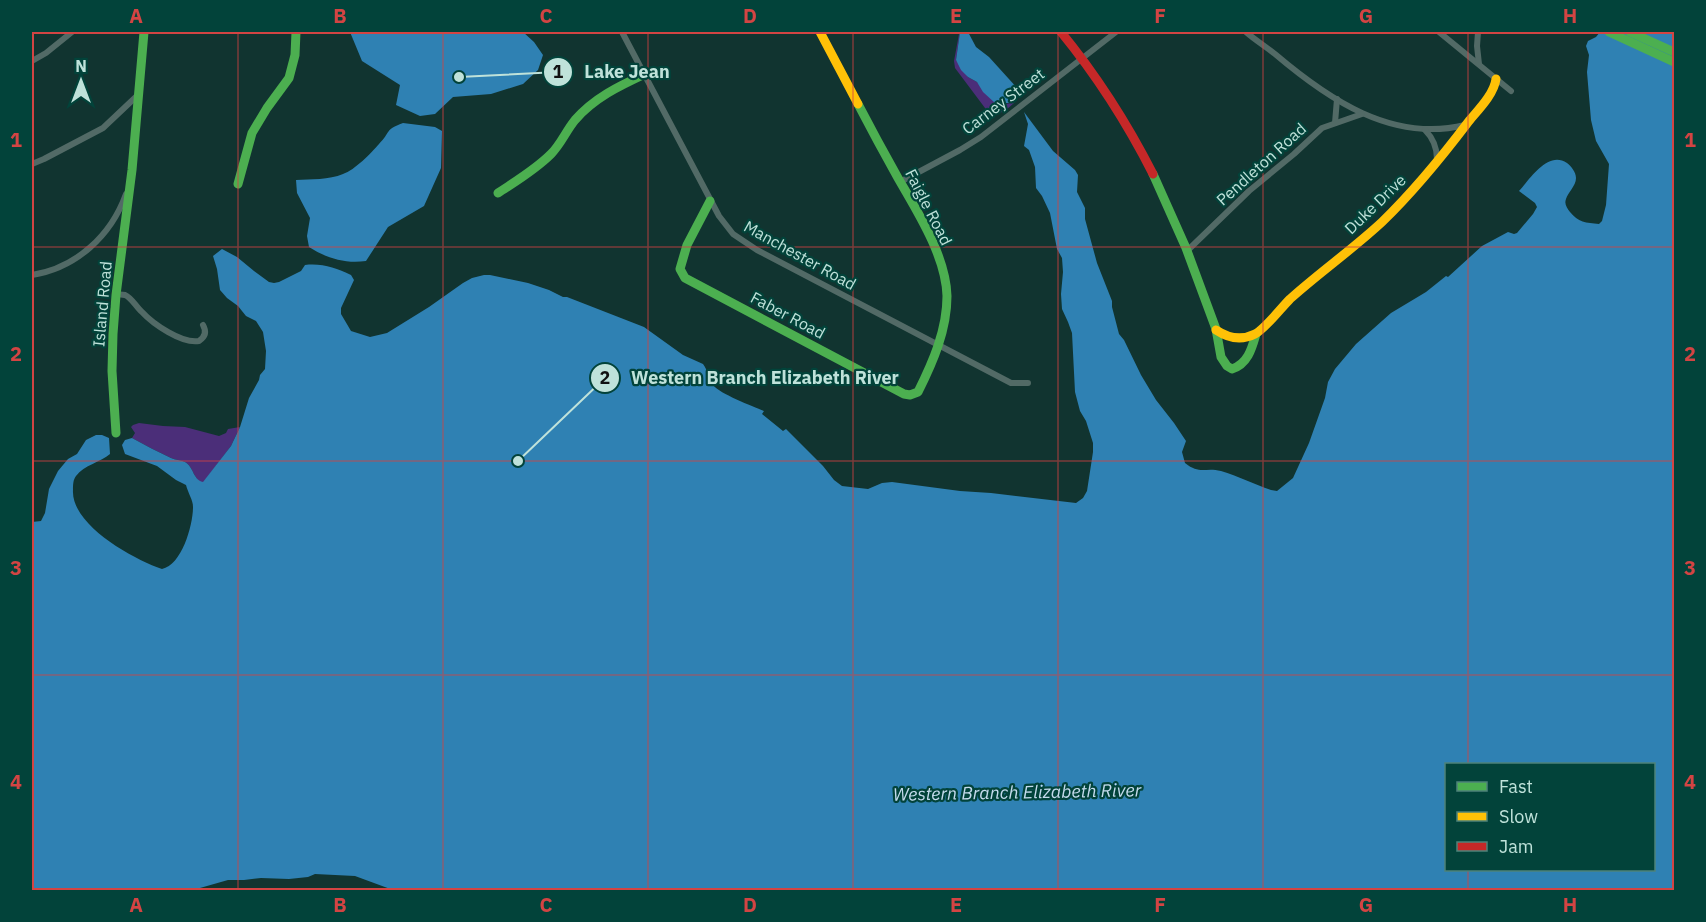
<svg xmlns="http://www.w3.org/2000/svg" width="1706" height="922" viewBox="0 0 1706 922" font-family="'IBM Plex Sans',sans-serif">
  <rect width="100%" height="100%" fill="#113430"/>
  <g fill="#4b2e79">
    <path d="M957,32h3l-4,28 12,17 9,5 26,22 11,-1c-8,7 -15,14 -26,9l-33,-44 -1,-7 5,-27z"/>
    <path d="M139,423l24,3 22,1 34,9 7,-3 2,-4 12,-2 -9,19 -28,37c-10,-3 -9,-16 -18,-21 -4,-2 -10,-2 -14,-4 -13,-6 -26,-13 -39,-20l3,-5 -4,-6 2,-2z"/>
  </g>
  <g fill="#2f81b3" fill-rule="evenodd">
    <polygon points="350,32 523,32 534,42 543,55 538,70 523,84 491,94 453,97 435,114 420,116 396,105 400,85 362,61"/>
    <polygon points="960,32 968,32 976,47 989,57 1019,90 1014,103 995,103 983,92 977,82 968,77 961,70 956,60"/>
    <path d="M1600,32h74v858h-1173l-5,-2 -6,2h-97l-38,-14 -40,-2 -7,3 -19,2 -28,-1 -17,2h-16l-35,10h-161v-368l9,-1 4,-8 4,-24 9,-18 10,-12 9,-5 9,-14 10,-5h6l7,3 1,16c-9,8 -26,11 -34,22 -3,4 -3,9 -3,14 -2,35 60,69 89,79 20,-4 31,-44 31,-62 0,-7 -5,-14 -7,-22l-10,-5 -19,-14 -32,-12 -3,-9 3,-5 7,-2c13,7 26,14 39,20 4,2 10,2 14,4 9,5 8,18 18,20l28,-36 9,-19 9,-29 10,-18 1,-5 5,-6 1,-18 -3,-19 -7,-11 -10,-5 -8,-10 -11,-8 -7,-8 -3,-21 -4,-13 9,-7 15,8 17,14 15,11 5,1 5,-1 22,-11 4,-6c17,-2 31,3 46,10l3,5 -13,28v6l10,17 19,6 17,-4 42,-26 34,-24 9,-5 12,-3h6l38,8 21,7 14,7h4l77,30 39,28 20,9c5,6 5,15 10,21 7,9 39,21 51,26l-2,3 21,17 3,-2 37,37 11,14 8,6 26,3 14,-6 10,-1 68,9 31,2 85,10 7,-5 4,-7 6,-39v-9l-7,-22 -6,-10 -5,-19 -3,-59 -4,-11 -6,-13 -1,-15 2,-22 -1,-14 -5,-9 -7,-36 -8,-17 -6,-8 -1,-21 -6,-17 -5,-4 4,-22 -4,-12 29,39 22,19 3,5 -1,17 8,16v11l12,44 15,38v6l7,27 5,6 17,35 15,25 18,23 12,18 -4,11 3,11c15,12 20,4 36,8 17,5 33,13 50,19l6,1 16,-13 16,-35 16,-45 3,-16 7,-13 21,-25 35,-31 35,-21 20,-16 2,1 34,-31 26,-14 6,2 3,-1 16,-19 4,-7 -2,-4 -16,-12c11,-12 29,-41 48,-28 4,3 9,9 9,15 0,8 -8,14 -10,21 -2,5 1,9 4,13 8,10 16,11 29,12l3,-3 4,-16 3,-41 -13,-23 -5,-21 -4,-48 2,-17 -3,-9 2,-5 8,-4zM1446,764h208v106h-208z"/>
    <path d="M403,123l32,4 7,4 -1,37 -17,38 -36,21 -22,34c-21,3 -40,-3 -57,-14l-2,-11 3,-18 -13,-25 -1,-13c15,-1 33,0 47,-6 12,-4 28,-21 36,-30 12,-12 5,-14 24,-21z"/>
  </g>
  <g fill="none" stroke-linecap="round" stroke-linejoin="round">
    <g stroke="#526a66" stroke-width="6">
      <polyline points="622,32 719,216 733,234 757,250 1011,383 1028,383"/>
      <path d="M1246,32c9,8 19,14 29,22 53,45 117,89 190,71"/>
      <polyline points="1439,32 1511,91"/>
      <polyline points="1478,32 1477,46 1479,64"/>
      <polyline points="32,61 46,53 72,32"/>
      <polyline points="1335,123 1337,99"/>
      <path d="M1425,130c8,8 12,17 12,29"/>
      <polyline points="32,164 44,159 103,128 139,94"/>
      <polyline points="900,182 960,150 981,137 1116,32"/>
      <polyline points="1187,251 1249,191 1294,154 1322,128 1362,114"/>
      <path d="M32,275c44,-7 79,-39 94,-81"/>
      <path d="M116,295c4,-1 5,-1 9,0 7,3 11,12 17,17 11,12 40,32 57,29 6,-4 8,-9 4,-16"/>
    </g>
    <g stroke="#4caf50" stroke-width="9">
      <polyline points="1609,32 1674,62"/>
      <polyline points="1630,32 1674,52"/>
      <path d="M1153,174l33,74 30,81 5,28 6,9 5,3c16,-5 20,-21 24,-35"/>
      <polyline points="238,184 252,133 267,108 289,78 295,55 296,32"/>
      <path d="M498,193c18,-12 37,-23 53,-39 10,-10 15,-23 24,-34 19,-22 44,-34 70,-46"/>
      <path d="M710,201l-23,44 -7,24 5,9 219,116 6,1 8,-3c15,-30 29,-62 29,-96 -1,-40 -30,-85 -49,-118 -14,-25 -27,-49 -40,-74"/>
      <polyline points="116,433 112,371 113,334 116,295 132,170 144,32"/>
    </g>
    <g stroke="#ffc107" stroke-width="9">
      <polyline points="820,32 858,104"/>
      <path d="M1216,330c12,8 25,11 39,4 10,-5 26,-26 35,-35 30,-27 63,-50 92,-77 30,-29 62,-68 87,-101 10,-12 25,-27 27,-42"/>
    </g>
    <path stroke="#c62828" stroke-width="9" d="M1061,32c36,44 66,91 92,142"/>
  </g>
  <path fill="none" stroke="#d34443" stroke-width="1.5" stroke-opacity="0.55" d="M238,32v858M443,32v858M648,32v858M853,32v858M1058,32v858M1263,32v858M1468,32v732M32,247h1642M32,461h1642M32,675h1642M1468,870v20"/>
  <g text-anchor="middle" dominant-baseline="central" stroke-width="4.5" stroke-linejoin="round" paint-order="stroke">
    <g font-size="16" fill="#bfe2da" stroke="#02433a">
      <text transform="translate(1003 101) rotate(-37)">Carney Street</text>
      <text transform="translate(1261 164) rotate(-42)">Pendleton Road</text>
      <text transform="translate(1375 204) rotate(-44)">Duke Drive</text>
      <text transform="translate(929 207) rotate(63)">Faigle Road</text>
      <text transform="translate(800 255) rotate(29)">Manchester Road</text>
      <text transform="translate(102 304) rotate(-85)">Island Road</text>
      <text transform="translate(788 315) rotate(28)">Faber Road</text>
    </g>
    <g font-size="18" font-style="italic" fill="#c4dbed" stroke="#02433a">
      <text transform="translate(1017 792) rotate(-1)">Western Branch Elizabeth River</text>
    </g>
  </g>
  <path fill="none" stroke="#bfe2da" stroke-width="2" d="M459 77L558 72M518 461L605 378"/>
  <g fill="#bfe2da" stroke="#02433a" stroke-width="2">
    <circle cx="459" cy="77" r="6"/>
    <circle cx="518" cy="461" r="6"/>
    <circle cx="558" cy="72" r="15"/>
    <circle cx="605" cy="378" r="15"/>
  </g>
  <g font-size="18" text-anchor="middle" font-weight="bold" fill="#111">
    <text x="558" y="78">1</text>
    <text x="605" y="384">2</text>
  </g>
  <g font-size="18" text-anchor="middle" font-weight="bold" fill="#bfe2da" stroke="#02433a" stroke-width="4.5" stroke-linejoin="round" paint-order="stroke">
    <text x="627" y="78">Lake Jean</text>
    <text x="765" y="384">Western Branch Elizabeth River</text>
  </g>
  <rect width="1706" height="922" fill="none" stroke="#02433a" stroke-width="66"/>
  <rect x="1445" y="763" width="210" height="108" fill="#02433a" stroke="#4e837a" stroke-width="1.5"/>
  <rect x="1457" y="782" width="30" height="9" fill="#4caf50" stroke="#4e837a" stroke-width="1.5"/>
  <text x="1499" y="793" font-size="18" fill="#bfe2da">Fast</text>
  <rect x="1457" y="812" width="30" height="9" fill="#ffc107" stroke="#4e837a" stroke-width="1.5"/>
  <text x="1499" y="823" font-size="18" fill="#bfe2da">Slow</text>
  <rect x="1457" y="842" width="30" height="9" fill="#c62828" stroke="#4e837a" stroke-width="1.5"/>
  <text x="1499" y="853" font-size="18" fill="#bfe2da">Jam</text>
  <g transform="translate(81 81)" stroke="#02433a" stroke-width="4.5" paint-order="stroke">
  <path d="M0-4.5L10 22L0 15L-10 22Z" fill="#bfe2da"/>
  <text y="-9" font-size="16" font-weight="bold" text-anchor="middle" fill="#bfe2da">N</text>
  </g>
  <rect x="33" y="33" width="1640" height="856" fill="none" stroke="#d34443" stroke-width="2"/>
  <g font-size="20" text-anchor="middle" font-weight="bold" fill="#d34443">
    <text x="136" y="23">A</text>
    <text x="340" y="23">B</text>
    <text x="546" y="23">C</text>
    <text x="750" y="23">D</text>
    <text x="956" y="23">E</text>
    <text x="1160" y="23">F</text>
    <text x="1366" y="23">G</text>
    <text x="1570" y="23">H</text>
    <text x="16" y="147">1</text>
    <text x="1690" y="147">1</text>
    <text x="16" y="361">2</text>
    <text x="1690" y="361">2</text>
    <text x="16" y="575">3</text>
    <text x="1690" y="575">3</text>
    <text x="16" y="789">4</text>
    <text x="1690" y="789">4</text>
    <text x="136" y="912">A</text>
    <text x="340" y="912">B</text>
    <text x="546" y="912">C</text>
    <text x="750" y="912">D</text>
    <text x="956" y="912">E</text>
    <text x="1160" y="912">F</text>
    <text x="1366" y="912">G</text>
    <text x="1570" y="912">H</text>
  </g>
</svg>
